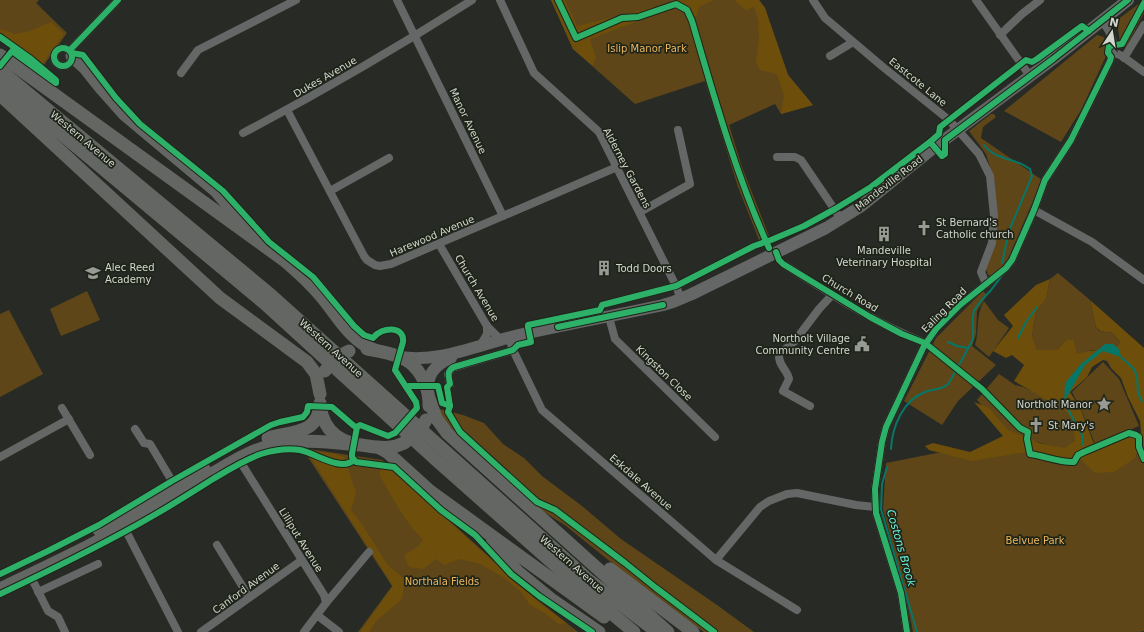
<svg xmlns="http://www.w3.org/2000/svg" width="1144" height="632" viewBox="0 0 1144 632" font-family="'DejaVu Sans',sans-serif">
  <rect width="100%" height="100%" fill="#282b25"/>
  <g fill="#5e4619">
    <polygon points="0,0 39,0 36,3 67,33 41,69 0,38"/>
    <polygon points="551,0 759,0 765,8 788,75 813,105 781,114 775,104 729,125 742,167 769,236 759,240 738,187 705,81 635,104 573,49"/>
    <polygon points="1144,0 1144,13 1126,47 1120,43 1117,20"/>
    <polygon points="1097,35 1104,37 1107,46 1106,56 1081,110 1061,142 1004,111"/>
    <polygon points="991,114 994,114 996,117 983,127 981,138 1042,180 1006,263 992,276 988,275 986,269 995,184 986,154 969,131"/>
    <polygon points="1058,273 1090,300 1096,327 1099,331 1113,333 1120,342 1114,352 1092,350 1077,355 1066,340 1057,350 1037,350 1032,335 1036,312 1046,299 1050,279"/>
    <polygon points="87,291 100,320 61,336 50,309"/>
    <polygon points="983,291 987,295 977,311 976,334 972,346 996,365 958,401 942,425 904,401 936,338"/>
    <path d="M984,301l14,19 11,8 -20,29 -14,-12c5,-16 0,-28 9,-44z"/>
    <polygon points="9,310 43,374 0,397 0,314"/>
    <polygon points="1103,362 1119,379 1139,426 1095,444 1084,416 1072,392"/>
    <polygon points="999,374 1015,385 1023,387 1060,404 1072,420 1076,439 1065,449 1008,435 977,400"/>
    <polygon points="439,409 463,415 484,423 503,444 524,458 542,476 582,506 621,539 717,605 754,632 704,632 653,596 566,526 538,508 513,487 442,419"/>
    <polygon points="1139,442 1144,444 1144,631 1140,632 913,632 905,592 883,509 886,463 942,452 980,457 1051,448 1077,456 1096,472"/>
    <polygon points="302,448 382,460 535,598 578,632 358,632 392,586"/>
  </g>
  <g fill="#6d4e0b" fill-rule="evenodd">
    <polygon points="551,0 565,0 577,26 667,4 673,0 714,0 700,6 696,17 678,8 668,10 590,39 596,58 593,66 573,49"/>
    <polygon points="734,0 759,0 765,8 788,75 813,105 781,114 784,96 777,74 760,70 756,62 759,39 758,19 754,7 746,10"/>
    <polygon points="51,22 64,34 41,66 0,32 0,29 15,34 30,31"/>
    <path d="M1050,279l-4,20 -10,13 -4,23 5,15h20l9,-10h7l4,14c13,-4 23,-5 37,-2l6,-10 -7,-9 -13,-2 -4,-4 -6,-27 54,48v99l-4,-4 -5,15 -21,14 -19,1 -20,-19 -2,4 -7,2 -34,-9 -60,10 -43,-11 -4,-4 8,-3 37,9 33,-16 -29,-34 15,6 19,22 31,13 26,5 10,-8 -3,-20 -12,-16 -11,-3 -35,-20 10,-16 -12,-10 -6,3 -13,-7 20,-25 -9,-11 32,-30zM1103,360l4,1 4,7 10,10 7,19 12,24 1,12 -45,16 -15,-39 -11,-18 17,-15 5,-10z"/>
    <polygon points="306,450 336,454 344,457 356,493 351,510 363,526 387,564 405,580 402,599 377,620 369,632 360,632 393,586"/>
    <path d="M384,463l151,136 31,24 -7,1 -16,-12 -13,-7 -9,-13 -18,-15 -23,-13 -21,-5 -15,6 -8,-6 -13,10 -14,-2 -5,-12 15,-9 4,-7c-13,-9 -36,-50 -44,-65z"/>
  </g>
  <polygon fill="#067667" points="1105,344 1113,344 1119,349 1121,357 1103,351 1085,365 1064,402 1065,383 1081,364"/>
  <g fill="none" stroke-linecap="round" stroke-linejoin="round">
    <g stroke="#067667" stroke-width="2">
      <path d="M984,145c9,12 22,13 35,18 4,1 7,4 11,6l2,7 -23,55 -7,32"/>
      <polyline points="1018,338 1026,322 1037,307"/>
      <polyline points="948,342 957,346 968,348"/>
      <polyline points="1121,357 1134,369 1137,376 1138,393 1142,401"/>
      <polyline points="1064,402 1082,435 1083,445"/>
      <path d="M891,449c1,-22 12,-49 34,-57 8,-3 17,-2 23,-8 2,-2 24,-43 25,-45 1,-9 -2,-19 1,-28 4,-8 11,-14 17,-21 4,-5 8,-10 11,-15"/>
      <polyline points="887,467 882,484 881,509 917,632"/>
    </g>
    <g stroke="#656766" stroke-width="8">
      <polyline points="397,0 503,216"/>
      <polyline points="500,0 534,73 599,132 676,286 681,299"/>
      <polyline points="813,0 825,18 883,67 949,120 979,154 990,176 994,216 992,243 981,272 986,284"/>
      <polyline points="976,0 1030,76"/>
      <polyline points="1000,35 1022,14 1040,0"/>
      <circle cx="63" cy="57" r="9"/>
      <polyline points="70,50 118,0"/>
      <polyline points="1113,52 1122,56 1144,72"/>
      <polyline points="830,56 853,42"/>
      <polyline points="1124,58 1144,25"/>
      <polyline points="181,73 198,50 296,0"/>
      <polyline points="287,110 364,256 367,260 375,265 380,266 391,264 617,167"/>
      <path d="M243,133c78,-41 155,-86 229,-133"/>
      <polyline points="777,157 795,157 801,160 841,219"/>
      <polyline points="330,191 389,158"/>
      <polyline points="1034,210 1092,242 1144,280"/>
      <polyline points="640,212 690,184 678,130"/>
      <polyline points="439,244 487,326 501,340"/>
      <path d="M785,265c46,29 90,58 140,78"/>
      <polyline points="609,317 615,339 715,437"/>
      <polyline points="509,338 513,350 542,410 716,560 797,610"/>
      <polyline points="480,346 487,334 487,326"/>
      <polyline points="450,384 448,374 452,368 513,350"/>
      <path d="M810,406l-27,-15 6,-12c-2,-10 -11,-13 -10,-25l15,-12 25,-33 13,-14"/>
      <polyline points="62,408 90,455"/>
      <polyline points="135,429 144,443 150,444 175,486"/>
      <polyline points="0,457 69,419"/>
      <polyline points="238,458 324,595 326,603 304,632"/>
      <polyline points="124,527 178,632"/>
      <polyline points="217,545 249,597"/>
      <polyline points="716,560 760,507 769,501 787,494 797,493 856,505 875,507"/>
      <polyline points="30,575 48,611 58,617 65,632"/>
      <polyline points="38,592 98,564"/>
      <polyline points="326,603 369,552"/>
      <polyline points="317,615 339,632"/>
      <polyline points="201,632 302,560"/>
      <path d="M907,632l-6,-39 -25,-80 -1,-24 7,-47 4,-15 38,-81 12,-17 24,-24 46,-37 6,-8 22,-50 11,-30 26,-40 39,-79c6,-17 3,-26 -8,-40"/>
    </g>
    <g stroke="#646765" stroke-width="12">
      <path d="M400,357c38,6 75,-11 111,-20 50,-12 102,-21 152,-32l10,-3 19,-8 134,-66 34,-21 72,-58 121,-90 75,-59"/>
      <path d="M428,392c-2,-17 8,-28 23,-34"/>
    </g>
    <g stroke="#636662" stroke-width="13">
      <path d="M0,55l285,206c13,11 25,22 36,35 16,19 29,45 54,54"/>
      <polyline points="72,56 85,68 100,87 124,114 216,191 245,225"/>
      <polyline points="0,70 271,295 590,581 657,632"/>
      <polyline points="0,83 264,303 435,459 575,583 634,632"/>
      <polyline points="0,95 220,298 307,362 316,374 320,394"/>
      <path d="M367,349c13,2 31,5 42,13 13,9 21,29 20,44"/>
      <polyline points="429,398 436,418 447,433 668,632"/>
      <path d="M320,406c4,28 23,38 48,40 13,2 24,3 36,-3"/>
      <path d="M268,438c24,-7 51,-3 52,-35"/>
      <polyline points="380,448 387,452 430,491 604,617"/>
      <polyline points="99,530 204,469"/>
      <polyline points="492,543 518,572 551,599 599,632"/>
      <polyline points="610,569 693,632"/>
      <path d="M0,589c52,-25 104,-49 154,-79 20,-12 41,-25 61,-38 17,-10 35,-21 54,-26 29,-8 59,-4 88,-1"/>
    </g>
    <g stroke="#636662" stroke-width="13">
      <path d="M325,371c6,-9 14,-16 24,-20"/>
      <polyline points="404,443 419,432 426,420"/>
    </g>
    <g stroke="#1f2419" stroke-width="8">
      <g id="cycleway">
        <path d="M558,0l18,38 46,-20 16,-1 38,-13 11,6 5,11c22,76 44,154 77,227"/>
        <polyline points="0,37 31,59 56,80 56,83 12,51 0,66"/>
        <circle cx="63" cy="57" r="9"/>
        <polyline points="70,50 118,0"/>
        <polyline points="930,142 942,156 945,154 945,140 1053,59 1128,0"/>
        <path d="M776,252l3,8 4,4 87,53 32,17 23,9 57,46 38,39 8,4 -1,7 3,15c15,2 30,9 44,8l4,-7 6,-3 45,-19 7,2 3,2v10l5,12"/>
        <polyline points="528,325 600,310 602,305 676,286 754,246 771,240 804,226 835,209 871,187 930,142 939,134 940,127 1026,60 1032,62 1037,59 1082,26 1089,31"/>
        <path d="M528,327l3,15 -13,3 -5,5 -59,17c-8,4 -5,10 -4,17l-3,3 3,19 -2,6 12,20 77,70 18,8 70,53 31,25 58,44"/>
        <polyline points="558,327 663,305"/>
        <polyline points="407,387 409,386 438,386 442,403 450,406"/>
        <polyline points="357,427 352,454 352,457 356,462 394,467 441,510 475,535 511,574 539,596 592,632"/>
        <path d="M0,574l48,-23 51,-26 73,-44 99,-56 9,-3 23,-5 4,-5 1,-6 24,1 22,19 3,1 3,-2 28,11 7,-3 22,-25 -1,-6 -21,-32 8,-28c2,-16 -21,-16 -30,-4l-9,-3 -10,-9 -41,-49 -44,-35 -46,-51 -83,-67 -24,-26 -33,-43 -11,-2"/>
        <path d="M0,594c53,-25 105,-50 156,-80 19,-11 38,-23 57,-35 15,-9 31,-19 48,-25 13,-4 25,-6 39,-4 15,3 41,22 54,10"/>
        <polyline points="907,632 901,593 876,513 875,489 882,442 886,427 924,346 936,329 960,305 1006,268 1012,260 1034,210 1045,180 1071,140 1110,61 1111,57 1108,53 1109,46 1122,44 1144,3"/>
      </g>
    </g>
    <use href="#cycleway" stroke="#2db169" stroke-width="6"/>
  </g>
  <defs>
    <g id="church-bare" transform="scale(1.2)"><path d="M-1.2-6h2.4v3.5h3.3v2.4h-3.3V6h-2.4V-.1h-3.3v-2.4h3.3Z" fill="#979b94" stroke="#1f2419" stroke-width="2.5" paint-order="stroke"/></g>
    <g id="building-bare" transform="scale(1.2)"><path d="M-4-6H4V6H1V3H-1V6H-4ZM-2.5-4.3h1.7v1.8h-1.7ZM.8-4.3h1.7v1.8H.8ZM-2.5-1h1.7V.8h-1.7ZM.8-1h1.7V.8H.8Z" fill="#979b94" stroke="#1f2419" stroke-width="2.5" paint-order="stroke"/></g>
    <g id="school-bare" transform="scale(1.2)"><path d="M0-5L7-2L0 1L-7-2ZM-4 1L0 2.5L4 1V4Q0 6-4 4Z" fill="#979b94" stroke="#1f2419" stroke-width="2.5" paint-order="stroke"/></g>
    <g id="civic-bare" transform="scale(1.2)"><path d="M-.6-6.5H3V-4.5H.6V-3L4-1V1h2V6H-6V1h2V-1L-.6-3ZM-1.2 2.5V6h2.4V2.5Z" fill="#979b94" stroke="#1f2419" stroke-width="2.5" paint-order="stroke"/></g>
    <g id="sight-bare" transform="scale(1.2)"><path d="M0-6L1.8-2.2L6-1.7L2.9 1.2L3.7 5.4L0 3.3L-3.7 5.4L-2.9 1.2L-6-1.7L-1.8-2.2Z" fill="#979b94" stroke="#1f2419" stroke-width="2.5" paint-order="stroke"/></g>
  </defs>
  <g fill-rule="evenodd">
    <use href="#church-bare" x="924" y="228"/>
    <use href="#building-bare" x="884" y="234"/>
    <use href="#building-bare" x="604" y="268"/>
    <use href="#school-bare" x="93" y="273"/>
    <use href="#civic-bare" x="862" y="344"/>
    <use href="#sight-bare" x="1104" y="404"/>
    <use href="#church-bare" x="1036" y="425"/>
  </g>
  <g text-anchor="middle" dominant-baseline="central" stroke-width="3.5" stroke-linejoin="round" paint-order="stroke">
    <g font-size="10" fill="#edb65b" stroke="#1f2419">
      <text x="647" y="48">Islip Manor Park</text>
      <text x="1035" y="540">Belvue Park</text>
      <text x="442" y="581">Northala Fields</text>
    </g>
    <g font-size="10" fill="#d3d7cf" stroke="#1f2419">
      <text transform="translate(325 77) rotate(-30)">Dukes Avenue</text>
      <text transform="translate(918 82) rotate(39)">Eastcote Lane</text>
      <text transform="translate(468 121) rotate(64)">Manor Avenue</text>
      <text transform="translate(83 139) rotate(40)">Western Avenue</text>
      <text transform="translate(627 168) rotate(62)">Alderney Gardens</text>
      <text transform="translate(889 183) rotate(-38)">Mandeville Road</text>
      <text transform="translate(432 236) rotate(-23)">Harewood Avenue</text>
      <text transform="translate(477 288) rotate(59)">Church Avenue</text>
      <text transform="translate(850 293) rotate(31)">Church Road</text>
      <text transform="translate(944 310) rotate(-45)">Ealing Road</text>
      <text transform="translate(331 348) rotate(42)">Western Avenue</text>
      <text transform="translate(664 373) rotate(44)">Kingston Close</text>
      <text transform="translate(641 482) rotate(41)">Eskdale Avenue</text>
      <text transform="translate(301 540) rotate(58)">Lilliput Avenue</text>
      <text transform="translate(572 564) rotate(41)">Western Avenue</text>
      <text transform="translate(246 588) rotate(-36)">Canford Avenue</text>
    </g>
    <g font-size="10" fill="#d3d7cf" stroke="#1f2419" text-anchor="start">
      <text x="936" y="222">St Bernard's<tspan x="936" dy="12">Catholic church</tspan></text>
      <text x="884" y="250" text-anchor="middle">Mandeville<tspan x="884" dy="12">Veterinary Hospital</tspan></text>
      <text x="105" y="267">Alec Reed<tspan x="105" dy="12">Academy</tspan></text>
      <text x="616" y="268">Todd Doors</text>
      <text x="850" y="338" text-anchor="end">Northolt Village<tspan x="850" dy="12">Community Centre</tspan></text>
      <text x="1092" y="404" text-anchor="end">Northolt Manor</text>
      <text x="1048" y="425">St Mary's</text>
    </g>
    <g font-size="11" font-style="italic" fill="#68f3da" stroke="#1f2419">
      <text transform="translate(901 548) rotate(74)">Costons Brook</text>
    </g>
  </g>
  <g transform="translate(1112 32) rotate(12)" stroke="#1f2419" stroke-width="3" paint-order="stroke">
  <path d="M0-3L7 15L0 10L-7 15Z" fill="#d3d7cf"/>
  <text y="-6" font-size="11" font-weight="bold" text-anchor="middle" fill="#d3d7cf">N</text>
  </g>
</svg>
